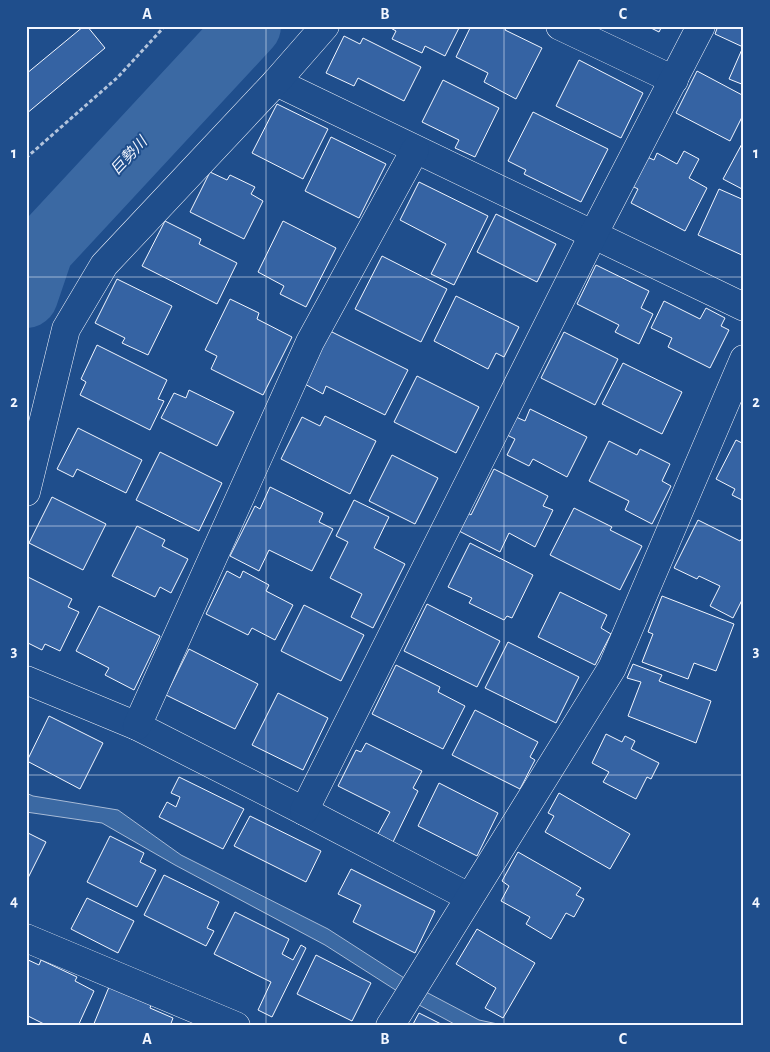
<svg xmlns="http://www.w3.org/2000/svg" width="770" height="1052" viewBox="0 0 770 1052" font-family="'Alegreya Sans','Noto Sans JP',sans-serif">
  <rect width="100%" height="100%" fill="#1f4e8c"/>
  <polygon fill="#3b69a3" stroke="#a8bbd7" points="26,793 33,796 118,810 181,855 328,929 426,992 479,1020 507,1026 458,1026 419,1005 325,945 175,865 102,823 26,812"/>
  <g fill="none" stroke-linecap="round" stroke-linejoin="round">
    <polyline stroke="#3b69a3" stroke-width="64" points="26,296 42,249 249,26"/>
  </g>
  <g fill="#3563a3" stroke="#f2f6ff">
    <polygon points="84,26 87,26 105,48 26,114 26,74"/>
    <polygon points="387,26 460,26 445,56 425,46 422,53 392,39 396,31"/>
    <polygon points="471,26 507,26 505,30 542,48 516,99 484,82 488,73 456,57"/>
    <polygon points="647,26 662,26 659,32"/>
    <polygon points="718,26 744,26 744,85 729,79 743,47 715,34"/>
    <polygon points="344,36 360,44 363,38 421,67 404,101 358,78 354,86 326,73"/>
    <polygon points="579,60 643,93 621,138 556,106"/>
    <polygon points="697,71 744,96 744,113 730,141 676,113"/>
    <polygon points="443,80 499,108 475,157 455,148 459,140 422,122"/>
    <polygon points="277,104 328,129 303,179 252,153"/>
    <polygon points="533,112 608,149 581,202 524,174 526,170 508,161"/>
    <polygon points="331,137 386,164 359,218 305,191"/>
    <polygon points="744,140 744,190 723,179"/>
    <polygon points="684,151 699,159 689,178 707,188 685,231 631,203 638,189 630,185 645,156 654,160 657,153 677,164"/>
    <polygon points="210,172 227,180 230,175 255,187 251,194 263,201 244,239 190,212"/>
    <polygon points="419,182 488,216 454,285 431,274 446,244 400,220"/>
    <polygon points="719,189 744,200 744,256 698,235"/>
    <polygon points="496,214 556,244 537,282 477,252"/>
    <polygon points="165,221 201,239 199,244 237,263 217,304 142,266"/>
    <polygon points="283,221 336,248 306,307 280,294 284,286 258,272"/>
    <polygon points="382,256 447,289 421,342 355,309"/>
    <polygon points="596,265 649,291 641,308 653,314 639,344 615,332 619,325 577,304"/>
    <polygon points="117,279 172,306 148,355 122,343 125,338 95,323"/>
    <polygon points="456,296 519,327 504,357 496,353 488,369 434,341"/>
    <polygon points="230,299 259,313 257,319 292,337 263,395 211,369 217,356 205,350"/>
    <polygon points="664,301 700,319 706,308 725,318 721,326 729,330 710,368 668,347 672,338 651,328"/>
    <polygon points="330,331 408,370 385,415 326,386 323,394 303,383"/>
    <polygon points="564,332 618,359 595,405 541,378"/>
    <polygon points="97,345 167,380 158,399 164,401 150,430 80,395 86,382 81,379"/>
    <polygon points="623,363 682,392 662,434 602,404"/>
    <polygon points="417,376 479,407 456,453 394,422"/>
    <polygon points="189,390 234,412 217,446 161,418 174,393 186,398"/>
    <polygon points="530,409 587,437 567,477 533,459 529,466 507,455 515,439 507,435 516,417 525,421"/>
    <polygon points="325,416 376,441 350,494 281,459 302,417 320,426"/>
    <polygon points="78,428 142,460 126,493 77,469 73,477 57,469"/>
    <polygon points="736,440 744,444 744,501 732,495 735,489 716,479"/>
    <polygon points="609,441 637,455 640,449 670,464 662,481 671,486 652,524 625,510 629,501 589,481"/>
    <polygon points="160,452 222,483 199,531 136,500"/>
    <polygon points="392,455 438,478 415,524 369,501"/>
    <polygon points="494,469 548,496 543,506 553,510 535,547 509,533 500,552 459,531 468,513 471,515"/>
    <polygon points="270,487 323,513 319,522 333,529 312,571 269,550 259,571 230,556 255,506 260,509"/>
    <polygon points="52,497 106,524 83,570 29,543"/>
    <polygon points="354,500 389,517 374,548 405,564 373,628 351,617 362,594 330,578 348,542 336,536"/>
    <polygon points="574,508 612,527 610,530 642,546 620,590 550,555"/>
    <polygon points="698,520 740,541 744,535 744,596 733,618 710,606 720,586 699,576 697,579 674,568"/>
    <polygon points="137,526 165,540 162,546 188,559 171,593 160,587 155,597 112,576"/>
    <polygon points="470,543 533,575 512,618 507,616 504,620 469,603 472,598 448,587"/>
    <polygon points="227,571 240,578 243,571 269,585 266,591 293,605 275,640 252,628 248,635 206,614"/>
    <polygon points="26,576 72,599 68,607 79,612 60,651 45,644 42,650 26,642"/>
    <polygon points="560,592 607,615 601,628 611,634 595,665 538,637"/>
    <polygon points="662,596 734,624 716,671 694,663 688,679 642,662 653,634 648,632"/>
    <polygon points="427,604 500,641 477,687 404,651"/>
    <polygon points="304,605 364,635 341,681 281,651"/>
    <polygon points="99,606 160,636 134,690 105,675 109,668 76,651"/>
    <polygon points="508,642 579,677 556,723 485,688"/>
    <polygon points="189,649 258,684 235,729 166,695"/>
    <polygon points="633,664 662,675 659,681 711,701 696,743 628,716 641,682 627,678"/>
    <polygon points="396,665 440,687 438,692 465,706 443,749 372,714"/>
    <polygon points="278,693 328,718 303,770 252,745"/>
    <polygon points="475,710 538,742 530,757 535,760 520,789 452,755"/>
    <polygon points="49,716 103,743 80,789 27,761"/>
    <polygon points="606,734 622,742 625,736 635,741 631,749 659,763 651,779 647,777 636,799 603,782 609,772 592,763"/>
    <polygon points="366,743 422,771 413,788 418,791 393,842 378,834 390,812 338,786 356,750 361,752"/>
    <polygon points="179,777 244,809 223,849 159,817 167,802 176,807 180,797 171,793"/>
    <polygon points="439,783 498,813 477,856 418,826"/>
    <polygon points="559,793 630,834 610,869 545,832 554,816 548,813"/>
    <polygon points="250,816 321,851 306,882 234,846"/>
    <polygon points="26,832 46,842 26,882"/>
    <polygon points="110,836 144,853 140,862 156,870 137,907 87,882"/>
    <polygon points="518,852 581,888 576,895 584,899 574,917 566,913 551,939 526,924 530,917 501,901 509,886 502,881"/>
    <polygon points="351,869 435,911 415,953 353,922 361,905 338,894"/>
    <polygon points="164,875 219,902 207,928 214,931 206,946 144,915"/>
    <polygon points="87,898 134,921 118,953 71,929"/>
    <polygon points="235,912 289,939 282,954 293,960 301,945 306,948 272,1017 258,1010 271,982 214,954"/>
    <polygon points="477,929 535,963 503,1018 485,1008 496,988 456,964"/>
    <polygon points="316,955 371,983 352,1021 297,994"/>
    <polygon points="26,959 39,965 41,960 77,977 75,981 94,991 78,1026 48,1026 26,1015"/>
    <polygon points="109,987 151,1005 150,1008 173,1018 170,1026 93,1026"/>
    <polygon points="419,1013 445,1026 412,1026"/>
  </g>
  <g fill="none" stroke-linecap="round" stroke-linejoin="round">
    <g stroke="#f2f6ff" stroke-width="29">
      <g id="street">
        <polyline points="560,26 674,80"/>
        <polyline points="276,82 744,307"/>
        <polyline points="26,492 66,329 104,265 276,82 325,26"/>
        <polyline points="26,680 137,726 304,811 469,897"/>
        <polyline points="137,726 310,342 415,150"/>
        <polyline points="304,811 593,235 701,26"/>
        <polyline points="26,938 236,1026"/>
        <polyline points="390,1026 612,668 744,359"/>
      </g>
    </g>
    <polyline stroke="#b3c4dc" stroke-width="3" stroke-dasharray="4 2.5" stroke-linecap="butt" points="26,158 118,77 165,26"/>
    <use href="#street" stroke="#1f4e8c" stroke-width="28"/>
  </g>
  <path fill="none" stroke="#f2f6ff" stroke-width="1" stroke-opacity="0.55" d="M266,26v1000M504,26v1000M26,277h718M26,526h718M26,775h718"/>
  <g text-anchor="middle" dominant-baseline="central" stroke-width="4" stroke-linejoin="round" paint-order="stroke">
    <g font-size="15" font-style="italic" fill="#f2f6ff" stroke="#1f4e8c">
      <text transform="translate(129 156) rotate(-47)">巨勢川</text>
    </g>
  </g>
  <rect width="770" height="1052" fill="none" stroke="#1f4e8c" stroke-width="55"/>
  <rect x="28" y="28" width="714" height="996" fill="none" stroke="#f2f6ff" stroke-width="2"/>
  <g font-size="16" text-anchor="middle" font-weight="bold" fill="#f2f6ff">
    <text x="147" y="19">A</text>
    <text x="385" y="19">B</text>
    <text x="623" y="19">C</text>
    <text x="14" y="158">1</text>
    <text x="756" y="158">1</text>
    <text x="14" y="407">2</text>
    <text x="756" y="407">2</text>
    <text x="14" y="656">3</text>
    <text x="756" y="656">3</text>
    <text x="14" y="906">4</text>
    <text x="756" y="906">4</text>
    <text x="147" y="1044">A</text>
    <text x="385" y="1044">B</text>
    <text x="623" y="1044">C</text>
  </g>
</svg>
